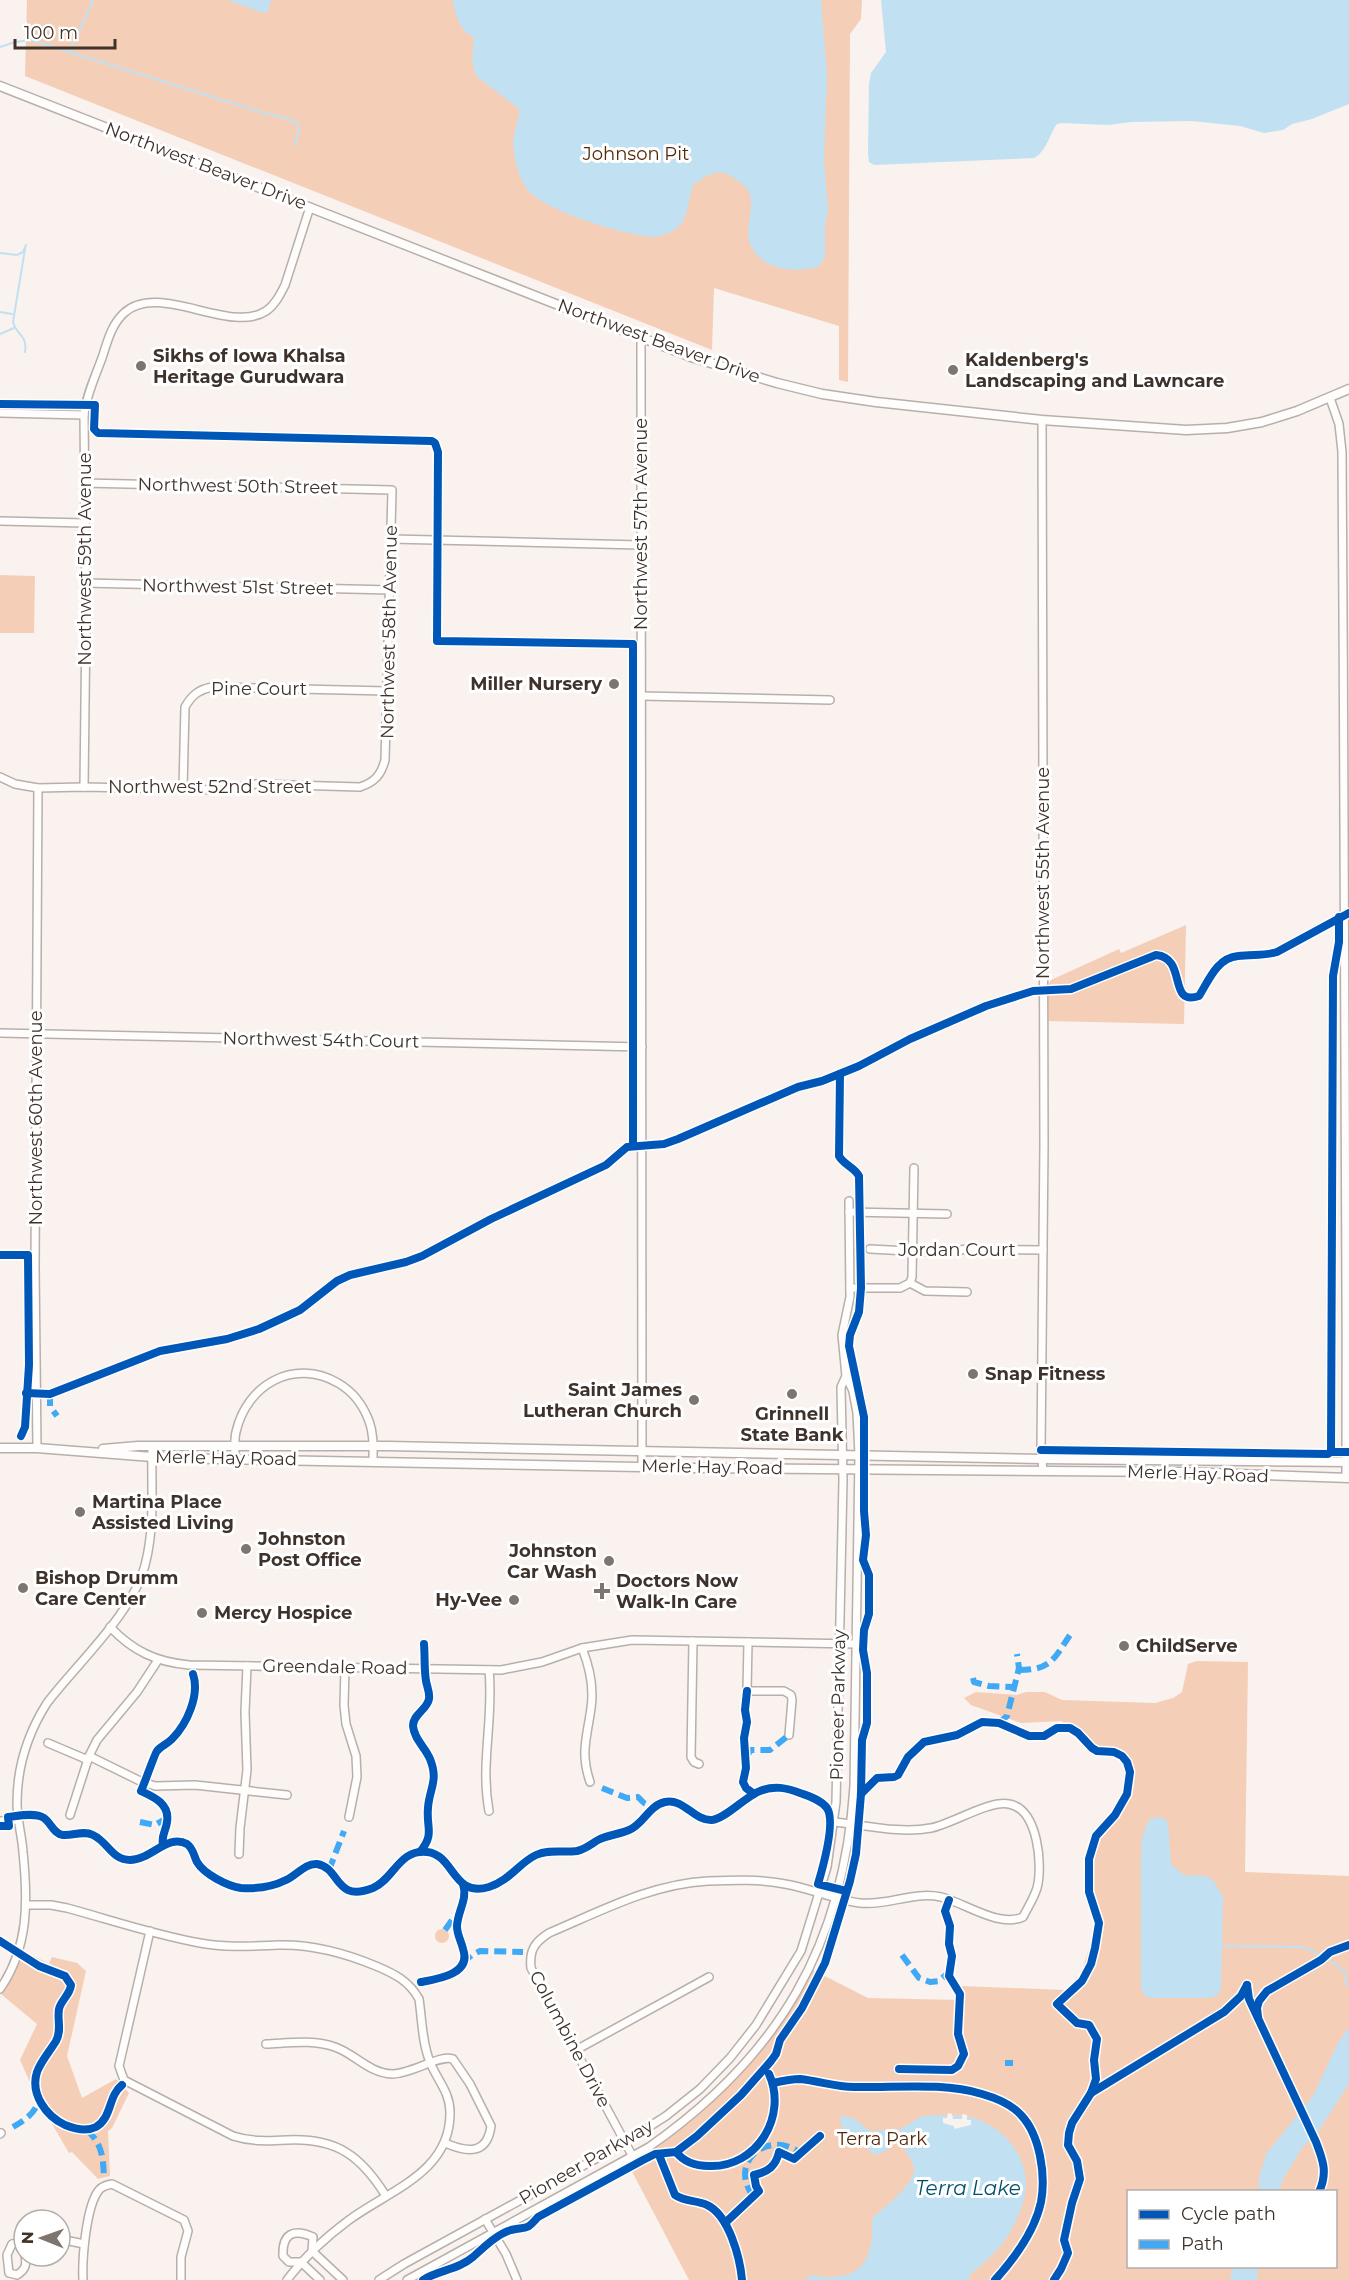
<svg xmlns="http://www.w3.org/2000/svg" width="1349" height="2280" viewBox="0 0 1349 2280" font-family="Montserrat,sans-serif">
  <rect width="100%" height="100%" fill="#f9f2ee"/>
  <g fill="#f5ceb7" fill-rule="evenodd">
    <polygon points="27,0 862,0 861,19 850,34 848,382 839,380 839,326 714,288 712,350 25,76"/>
    <polygon points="0,575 35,576 34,633 0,633"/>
    <polygon points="1186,925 1184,1024 1047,1021 1047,988 1051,980 1119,949 1121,953"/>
    <path d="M1197,1661l51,1 -3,210 104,4v404h-660l-63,-120 23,-13 94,-79 66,-100 59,30 92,2 1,-14 104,4 16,-16 11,-35 3,-23 -11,-23v-32l10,-27 26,-30 7,-24 -3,-17 -11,-8 -18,-2 -19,-17 -10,-6 -4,-9 -41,2 -50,-18 -7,-7 12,-6 41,3 9,-3h19l17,8 93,3 18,-5 9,-6 6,-28zM1128,2192h208v74h-208z"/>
    <circle cx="442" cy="1936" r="7"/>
    <polygon points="23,1950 49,1964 52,1957 77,1963 86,1971 67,2056 82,2098 116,2079 129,2093 112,2128 108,2131 110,2176 98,2179 72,2152 69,2153 37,2098 20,2060 37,2024 1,1994 14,1972"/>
  </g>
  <g fill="#c1e1f2">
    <polygon points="228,0 271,0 268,11 263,13"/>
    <path d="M453,0h368l6,75 -3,85 4,49 -3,17v30l-5,10c-26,9 -66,3 -72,-29 0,-11 5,-32 2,-42 -1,-6 -7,-10 -12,-14 -18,-15 -28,-8 -45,4 -5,15 -4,36 -19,45 -6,4 -14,7 -21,7 -26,-1 -112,-27 -126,-48 -10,-15 -17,-40 -12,-58 2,-8 4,-13 4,-22l-43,-33 -4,-15 2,-24c-13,-4 -20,-24 -21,-37z"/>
    <path d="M881,0h468v104l-37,15 -20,5 -9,6 -19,3 -24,-7 -48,-5 -61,1 -23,3 -45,-2 -6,1c-8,11 -10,27 -23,34l-160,7 -5,-3 -1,-9 1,-69 2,-11 15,-21z"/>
    <polygon points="1158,1817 1164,1818 1168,1823 1171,1864 1184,1875 1205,1876 1212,1879 1223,1896 1221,1986 1219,1994 1212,1998 1151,1998 1146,1997 1141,1990 1141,1843 1145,1829 1150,1819"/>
    <polygon points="1349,2027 1349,2083 1320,2129 1302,2148 1283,2179 1279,2191 1259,2191 1259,2177 1266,2154 1313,2096 1338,2043"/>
    <path d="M938,2115c9,0 19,0 28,1 32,6 61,36 60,69 -1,19 -11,41 -22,56 -9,13 -22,23 -33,33l-3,6h-163l6,-5c7,1 15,3 23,2 34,-1 40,-31 38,-59 11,-10 49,-37 41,-54 -3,-6 -8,-14 -12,-20l-6,-1 -11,9 -10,3c-7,-7 -14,-16 -24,-18l-3,-8h-4l-3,-9 1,-4c15,-1 19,10 32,16l7,-2 15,2 27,-16z"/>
    <polygon points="1233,2267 1258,2267 1257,2280 1230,2280"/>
  </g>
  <polygon fill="#f9f2ee" points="948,2113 952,2114 953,2119 962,2119 962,2114 967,2115 967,2120 971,2120 971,2125 954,2129 954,2126 943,2123 943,2118 947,2118"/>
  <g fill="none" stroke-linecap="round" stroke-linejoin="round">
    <g stroke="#c1e1f2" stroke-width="2">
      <polyline points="0,47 15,42 31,40 267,114 286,118 297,123 299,129 295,145"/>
      <polyline points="70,52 93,0"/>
      <path d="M25,249l-12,73c3,13 15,13 12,30"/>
      <polyline points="0,253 17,255 23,252 26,245"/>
      <polyline points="0,312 12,314"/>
      <polyline points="0,334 14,328"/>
      <polyline points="1220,1946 1304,1947 1325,1957 1346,1973 1345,1982 1349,1986"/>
    </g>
    <g stroke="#b8afaa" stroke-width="10">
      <g id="minor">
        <polyline points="641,338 642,1466"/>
        <path d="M1330,398l9,26 3,28c2,342 5,684 4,1026"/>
        <polyline points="0,413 84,415"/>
        <polyline points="1042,420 1044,1144 1041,1450 1043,1471"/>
        <polyline points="0,521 85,523"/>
        <polyline points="391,539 640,545"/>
        <polyline points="85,583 391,590"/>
        <polyline points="641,696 830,700"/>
        <path d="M0,777l15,7 23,4 46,-1 139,3 33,-6 104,3c15,-5 21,-12 25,-27l7,-270 -308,-7"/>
        <path d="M84,787l2,-167 -2,-205c2,-19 11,-38 18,-57 5,-15 9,-33 22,-45 35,-32 106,22 142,-2 9,-6 14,-16 19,-26l25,-78"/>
        <path d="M183,789l2,-82c7,-12 13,-17 27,-20l176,4"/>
        <polyline points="0,1033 642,1047"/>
        <polyline points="849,1212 947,1214"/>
        <polyline points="870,1249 946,1253 966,1249 1043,1250"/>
        <polyline points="910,1283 912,1277 914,1168"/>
        <polyline points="850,1288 900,1288 910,1283 925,1291 967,1292"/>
        <polyline points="37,1448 35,1267 38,788"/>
        <path d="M235,1459c0,-9 -1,-19 1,-27 11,-48 58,-74 102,-49 14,8 25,22 31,38 5,13 4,27 4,41"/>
        <path d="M110,1627c23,24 46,35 79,38l312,5 41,-8 40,-14 50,-8 224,4"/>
        <polyline points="693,1641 691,1757 694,1762 699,1764"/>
        <polyline points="748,1642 747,1691 784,1691 791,1695 792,1700 789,1735"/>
        <path d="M582,1648c8,20 12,40 9,60 -4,30 -11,44 -1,74"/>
        <polyline points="345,1668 344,1705 346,1724 356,1756 357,1777 349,1817"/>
        <polyline points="48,1743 88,1760"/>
        <polyline points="89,1756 140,1781 155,1786 195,1785 287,1795"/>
        <path d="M489,1811c-9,-49 5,-92 0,-141"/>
        <polyline points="70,1815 89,1756 97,1740 137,1692 158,1660"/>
        <polyline points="0,1821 18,1820"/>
        <polyline points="239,1854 240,1828 247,1770 245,1712 247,1666"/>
        <path d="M27,1905h24l16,3c44,12 88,27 133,35 26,5 52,3 78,2 35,-1 67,8 98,21 19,8 33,15 43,33 3,20 3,44 11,63 7,18 20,30 20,50 1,60 -60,78 -101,108 -23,17 -44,36 -62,60"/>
        <path d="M150,1931l-31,135 5,14 109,56c19,6 36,5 55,4 49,-2 73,16 98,56"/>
        <path d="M0,1989c29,-42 28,-88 23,-137 -1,-16 -6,-32 -6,-49 0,-36 11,-70 30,-100 31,-41 88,-91 99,-142 9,-37 5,-77 6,-114"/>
        <path d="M266,2044c23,-1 47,-5 69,3 20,7 34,26 57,27 20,0 48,-20 61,-15l17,25 21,42c-4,30 -25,26 -46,17"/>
        <polyline points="576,2050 709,1977"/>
        <polyline points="0,2134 1,2133"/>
        <path d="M633,2157l-102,-189c-2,-18 4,-26 18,-35 52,-22 102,-49 159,-52 25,-1 53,-2 77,3 25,4 50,16 75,19 28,3 53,-12 81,-6 24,6 58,31 82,20 5,-10 11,-19 14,-29 6,-23 1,-79 -28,-84 -20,-4 -57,20 -78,24 -31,6 -66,-3 -97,-6"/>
        <polyline points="485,2219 506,2254 517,2280"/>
        <polyline points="60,2239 84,2244"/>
        <path d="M24,2241l-12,3 -5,11 2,18 8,2c8,-5 10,-10 8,-19"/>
        <path d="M83,2280c-1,-21 3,-74 16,-90 3,-4 8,-5 13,-6l72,36 4,11 -7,26v23"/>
        <path d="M320,2280l-19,-18h-12l-6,-6c-1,-22 10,-28 30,-19l-1,14 31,29"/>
        <polyline points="379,2280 404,2264 619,2146 666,2116 700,2089 730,2058 756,2025 801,1951 827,1867 836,1802 843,1480 841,1387 846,1376"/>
        <path d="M407,2280l242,-133c130,-91 195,-202 205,-361l5,-331 -2,-42 -4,-22 -7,-15 -4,-41 8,-38 -1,-96"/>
      </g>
    </g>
    <g stroke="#b8afaa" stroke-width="11">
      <g id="major">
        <polyline points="0,86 691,357 777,383 822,394 876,402 1042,420 1186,430 1227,428 1262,422 1297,411 1349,389"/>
        <polyline points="0,1448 37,1448 165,1458 692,1468 1182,1472 1349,1478"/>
        <polyline points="103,1449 138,1446 388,1446 1041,1459 1349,1462"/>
      </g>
    </g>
    <use href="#minor" stroke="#fefdfc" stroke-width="7"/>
    <use href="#major" stroke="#fefdfc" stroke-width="8"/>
    <g stroke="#3fa9f5" stroke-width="6" stroke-dasharray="12 6" stroke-linecap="butt">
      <polyline points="50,1394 50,1406 57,1416"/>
      <path d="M1019,1670c32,0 35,-11 51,-35"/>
      <polyline points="973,1678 974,1682 989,1686 1014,1687"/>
      <polyline points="999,1723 1007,1716 1019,1668 1017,1654"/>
      <polyline points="746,1757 751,1750 770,1750 789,1735"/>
      <polyline points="602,1788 627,1798 638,1797 644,1803 653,1807"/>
      <polyline points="140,1822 155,1825 167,1818"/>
      <polyline points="329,1870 344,1831"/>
      <polyline points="445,1930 452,1920 459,1915"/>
      <polyline points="902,1955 919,1978 930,1982 939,1981 949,1972"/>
      <polyline points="462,1963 472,1955 480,1951 523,1952"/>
      <polyline points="1005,2063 1013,2063"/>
      <path d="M13,2127c12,-7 23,-14 26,-28"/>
      <path d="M87,2130c16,15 16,28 17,48"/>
      <path d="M753,2196c-25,-34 14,-67 48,-43"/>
    </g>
    <g stroke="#fff" stroke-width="11">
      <g id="cycleway">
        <polyline points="0,404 95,405 94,429 98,433 432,441 435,443 438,452 437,641 633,644 633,1146"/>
        <polyline points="0,1255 28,1255 29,1365 25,1427 21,1436"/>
        <path d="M26,1393l24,1 110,-43 67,-12 32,-10 41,-19 37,-29 13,-6 56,-13 16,-6 69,-37 115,-54 21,-18 37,-3 14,-5 120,-52 24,-6 37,-15 51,-27 76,-33 47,-15 38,-2 85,-34c32,3 11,52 43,41 10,-16 18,-38 39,-40 14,-2 26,0 39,-4l72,-39"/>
        <polyline points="1041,1450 1328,1454 1331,1452 1349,1452"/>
        <polyline points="1331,1452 1333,976 1339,942 1339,917"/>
        <polyline points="747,1691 745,1710 747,1722 744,1738 746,1768 743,1782 746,1788 754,1794"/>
        <polyline points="861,1794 877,1778 894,1777 898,1775 908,1757 924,1742 957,1735 982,1722 999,1723 1029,1736 1044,1736 1057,1728 1070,1728 1078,1733 1092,1748 1097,1751 1114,1752 1122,1756 1127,1762 1130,1772 1127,1794 1115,1815 1096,1836 1089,1859 1089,1892 1099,1923 1095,1948 1091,1964 1082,1981 1057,2004 1077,2023 1089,2025 1097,2039 1094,2060 1096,2079 1091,2093 1072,2123 1069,2133 1068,2145 1077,2161 1080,2179 1072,2203 1064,2240 1068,2253 1061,2269 1054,2280"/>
        <path d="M0,1826h9l-1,-9c10,-1 27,-5 36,1 7,5 10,16 19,17 10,1 20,-5 30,0 15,7 19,25 37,25 21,0 38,-27 57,-16 6,4 7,12 10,18 7,12 30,24 44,26 15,1 31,-1 45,-8 10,-4 19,-17 31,-16 24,4 17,39 56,24 21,-9 26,-39 54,-36 28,3 25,46 62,35 20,-6 30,-24 47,-32 13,-6 27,-2 41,-4 9,-2 15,-8 23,-12 9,-4 20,-5 29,-9 15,-6 19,-24 36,-28 19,-4 29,19 47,18 13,-1 34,-24 48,-29 14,-6 27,-3 40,2 9,3 21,7 27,15 9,14 -4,59 -9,76l28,7"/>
        <path d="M163,1845c-2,-10 3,-14 4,-23 3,-18 -13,-25 -26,-31 3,-6 14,-38 16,-40 4,-5 10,-7 15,-12 15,-15 28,-44 21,-65"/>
        <path d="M420,1852c15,-18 6,-24 8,-44 1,-19 11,-27 2,-49 -5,-12 -16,-20 -17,-33 0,-12 14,-16 16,-27 1,-7 -2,-12 -3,-18 -2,-12 -1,-25 -2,-37"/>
        <path d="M0,1941l39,25 26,10 6,9c-1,10 -10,15 -12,24 -2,11 3,21 -3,32 -6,10 -15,20 -19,31 -7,22 9,44 28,53 10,4 21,7 31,2 16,-9 12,-31 26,-42"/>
        <path d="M421,1982c17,-3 51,-8 42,-33 -2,-9 -6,-14 -6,-23 1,-16 11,-27 6,-42"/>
        <path d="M1247,1985l2,14 67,143c7,18 12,31 3,50"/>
        <polyline points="1258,2017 1257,2008 1259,2001 1267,1991 1321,1960 1330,1952 1349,1945"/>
        <polyline points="899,2069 952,2070 958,2066 964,2054 958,2034 960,1994 949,1976 952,1956 949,1944 950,1926 945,1911 949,1900"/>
        <path d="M773,2083c9,-2 18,-4 27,-4 19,2 36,8 54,8 40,1 89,-5 128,7 14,4 29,10 39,21 19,20 25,60 20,87 -6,28 -27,57 -46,78"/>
        <polyline points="1091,2093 1224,2012 1241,1996 1247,1985"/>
        <path d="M676,2152c8,10 20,14 33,14 48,2 79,-50 60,-92"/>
        <path d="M659,2155l16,40c10,7 22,5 32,10 22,10 33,53 35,75"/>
        <path d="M725,2223l34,-32 -3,-5 -2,-11c14,-3 22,-9 25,-23l15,7 26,-23"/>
        <path d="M423,2280c15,-10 35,-10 50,-23 10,-9 24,-23 38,-27 16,-4 14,2 27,-13l105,-57 12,-6 21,-2 21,-16 44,-41 30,-34 5,-7 4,-14 22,-32 23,-45 25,-82 6,-27 5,-60 1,-54 5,-17v-50l-4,-23 1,-20 5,-16v-39l-6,-15 3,-25 -2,-24v-94l-15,-71 1,-11 9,-23 2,-24 -2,-112c-5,-9 -15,-11 -20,-20l1,-82"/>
      </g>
    </g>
    <use href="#cycleway" stroke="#0057b8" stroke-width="8"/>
  </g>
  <g fill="#7f756f" stroke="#fff" stroke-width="2">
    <circle cx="141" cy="366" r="6"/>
    <circle cx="953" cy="370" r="6"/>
    <circle cx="614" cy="684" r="6"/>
    <circle cx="973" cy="1374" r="6"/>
    <circle cx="792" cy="1394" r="6"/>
    <circle cx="694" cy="1400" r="6"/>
    <circle cx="80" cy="1512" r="6"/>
    <circle cx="246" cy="1549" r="6"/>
    <circle cx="609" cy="1561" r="6"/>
    <circle cx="23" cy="1588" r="6"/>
    <path d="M599 1582h6v6h6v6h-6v6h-6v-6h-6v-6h6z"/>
    <circle cx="514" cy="1600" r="6"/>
    <circle cx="202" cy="1613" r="6"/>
    <circle cx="1124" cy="1646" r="6"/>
  </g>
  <g text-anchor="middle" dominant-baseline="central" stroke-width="6" stroke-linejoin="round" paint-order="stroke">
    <g font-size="18" fill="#562806" stroke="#fff">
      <text x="636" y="154">Johnson Pit</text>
      <text x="882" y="2139">Terra Park</text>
    </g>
    <g font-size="18" fill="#3e322b" stroke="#fff">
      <text transform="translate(206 166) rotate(21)">Northwest Beaver Drive</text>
      <text transform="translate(659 341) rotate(20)">Northwest Beaver Drive</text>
      <text transform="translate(238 486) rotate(1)">Northwest 50th Street</text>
      <text transform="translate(641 524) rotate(-90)">Northwest 57th Avenue</text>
      <text transform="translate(85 559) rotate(-90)">Northwest 59th Avenue</text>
      <text transform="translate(238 587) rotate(1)">Northwest 51st Street</text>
      <text transform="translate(389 632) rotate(-89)">Northwest 58th Avenue</text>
      <text x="259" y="689">Pine Court</text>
      <text x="210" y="787">Northwest 52nd Street</text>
      <text transform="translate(1043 873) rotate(-90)">Northwest 55th Avenue</text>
      <text transform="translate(321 1040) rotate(1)">Northwest 54th Court</text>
      <text transform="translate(36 1118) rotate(-90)">Northwest 60th Avenue</text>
      <text x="957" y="1250">Jordan Court</text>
      <text transform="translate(226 1458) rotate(1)">Merle Hay Road</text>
      <text transform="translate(712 1467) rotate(1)">Merle Hay Road</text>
      <text transform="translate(1198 1474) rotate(2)">Merle Hay Road</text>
      <text transform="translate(335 1667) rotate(1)">Greendale Road</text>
      <text transform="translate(838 1705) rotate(-89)">Pioneer Parkway</text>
      <text transform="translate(570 2039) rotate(62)">Columbine Drive</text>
      <text transform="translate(586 2162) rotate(-30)">Pioneer Parkway</text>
    </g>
    <g font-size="18" font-weight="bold" fill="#3e322b" stroke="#fff" text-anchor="start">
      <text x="153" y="356">Sikhs of Iowa Khalsa<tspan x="153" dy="21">Heritage Gurudwara</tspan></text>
      <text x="965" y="360">Kaldenberg's<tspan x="965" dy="21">Landscaping and Lawncare</tspan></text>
      <text x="602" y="684" text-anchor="end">Miller Nursery</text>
      <text x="985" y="1374">Snap Fitness</text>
      <text x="682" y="1390" text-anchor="end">Saint James<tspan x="682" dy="21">Lutheran Church</tspan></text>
      <text x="792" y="1414" text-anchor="middle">Grinnell<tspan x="792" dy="21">State Bank</tspan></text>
      <text x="92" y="1502">Martina Place<tspan x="92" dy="21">Assisted Living</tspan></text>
      <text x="258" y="1539">Johnston<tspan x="258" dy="21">Post Office</tspan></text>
      <text x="597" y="1551" text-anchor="end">Johnston<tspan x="597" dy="21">Car Wash</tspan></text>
      <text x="35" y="1578">Bishop Drumm<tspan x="35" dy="21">Care Center</tspan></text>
      <text x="616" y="1581">Doctors Now<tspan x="616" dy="21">Walk-In Care</tspan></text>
      <text x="502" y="1600" text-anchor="end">Hy-Vee</text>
      <text x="214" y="1613">Mercy Hospice</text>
      <text x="1136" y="1646">ChildServe</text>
    </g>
    <g font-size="20" font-style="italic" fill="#024f6c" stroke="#fff">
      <text x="968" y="2188">Terra Lake</text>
    </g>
  </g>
  <rect x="1127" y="2190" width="210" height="78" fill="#ffffff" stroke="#b2adaa" stroke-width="1.5"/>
  <rect x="1139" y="2210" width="30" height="9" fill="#0057b8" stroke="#b2adaa" stroke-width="1.5"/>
  <text x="1181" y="2220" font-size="18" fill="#3e322b">Cycle path</text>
  <rect x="1139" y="2240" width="30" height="9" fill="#3fa9f5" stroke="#b2adaa" stroke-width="1.5"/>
  <text x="1181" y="2250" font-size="18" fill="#3e322b">Path</text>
  <g transform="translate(42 2238) rotate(271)"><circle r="28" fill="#ffffff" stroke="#b2adaa" stroke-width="1.5"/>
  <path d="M0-4.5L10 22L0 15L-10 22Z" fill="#7f756f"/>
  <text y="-9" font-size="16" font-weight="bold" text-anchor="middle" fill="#3e322b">N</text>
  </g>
  <path d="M15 39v9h100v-9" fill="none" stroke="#3e322b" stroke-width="3"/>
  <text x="24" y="39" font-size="18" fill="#3e322b" stroke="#ffffff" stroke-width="4.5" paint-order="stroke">100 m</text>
</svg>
